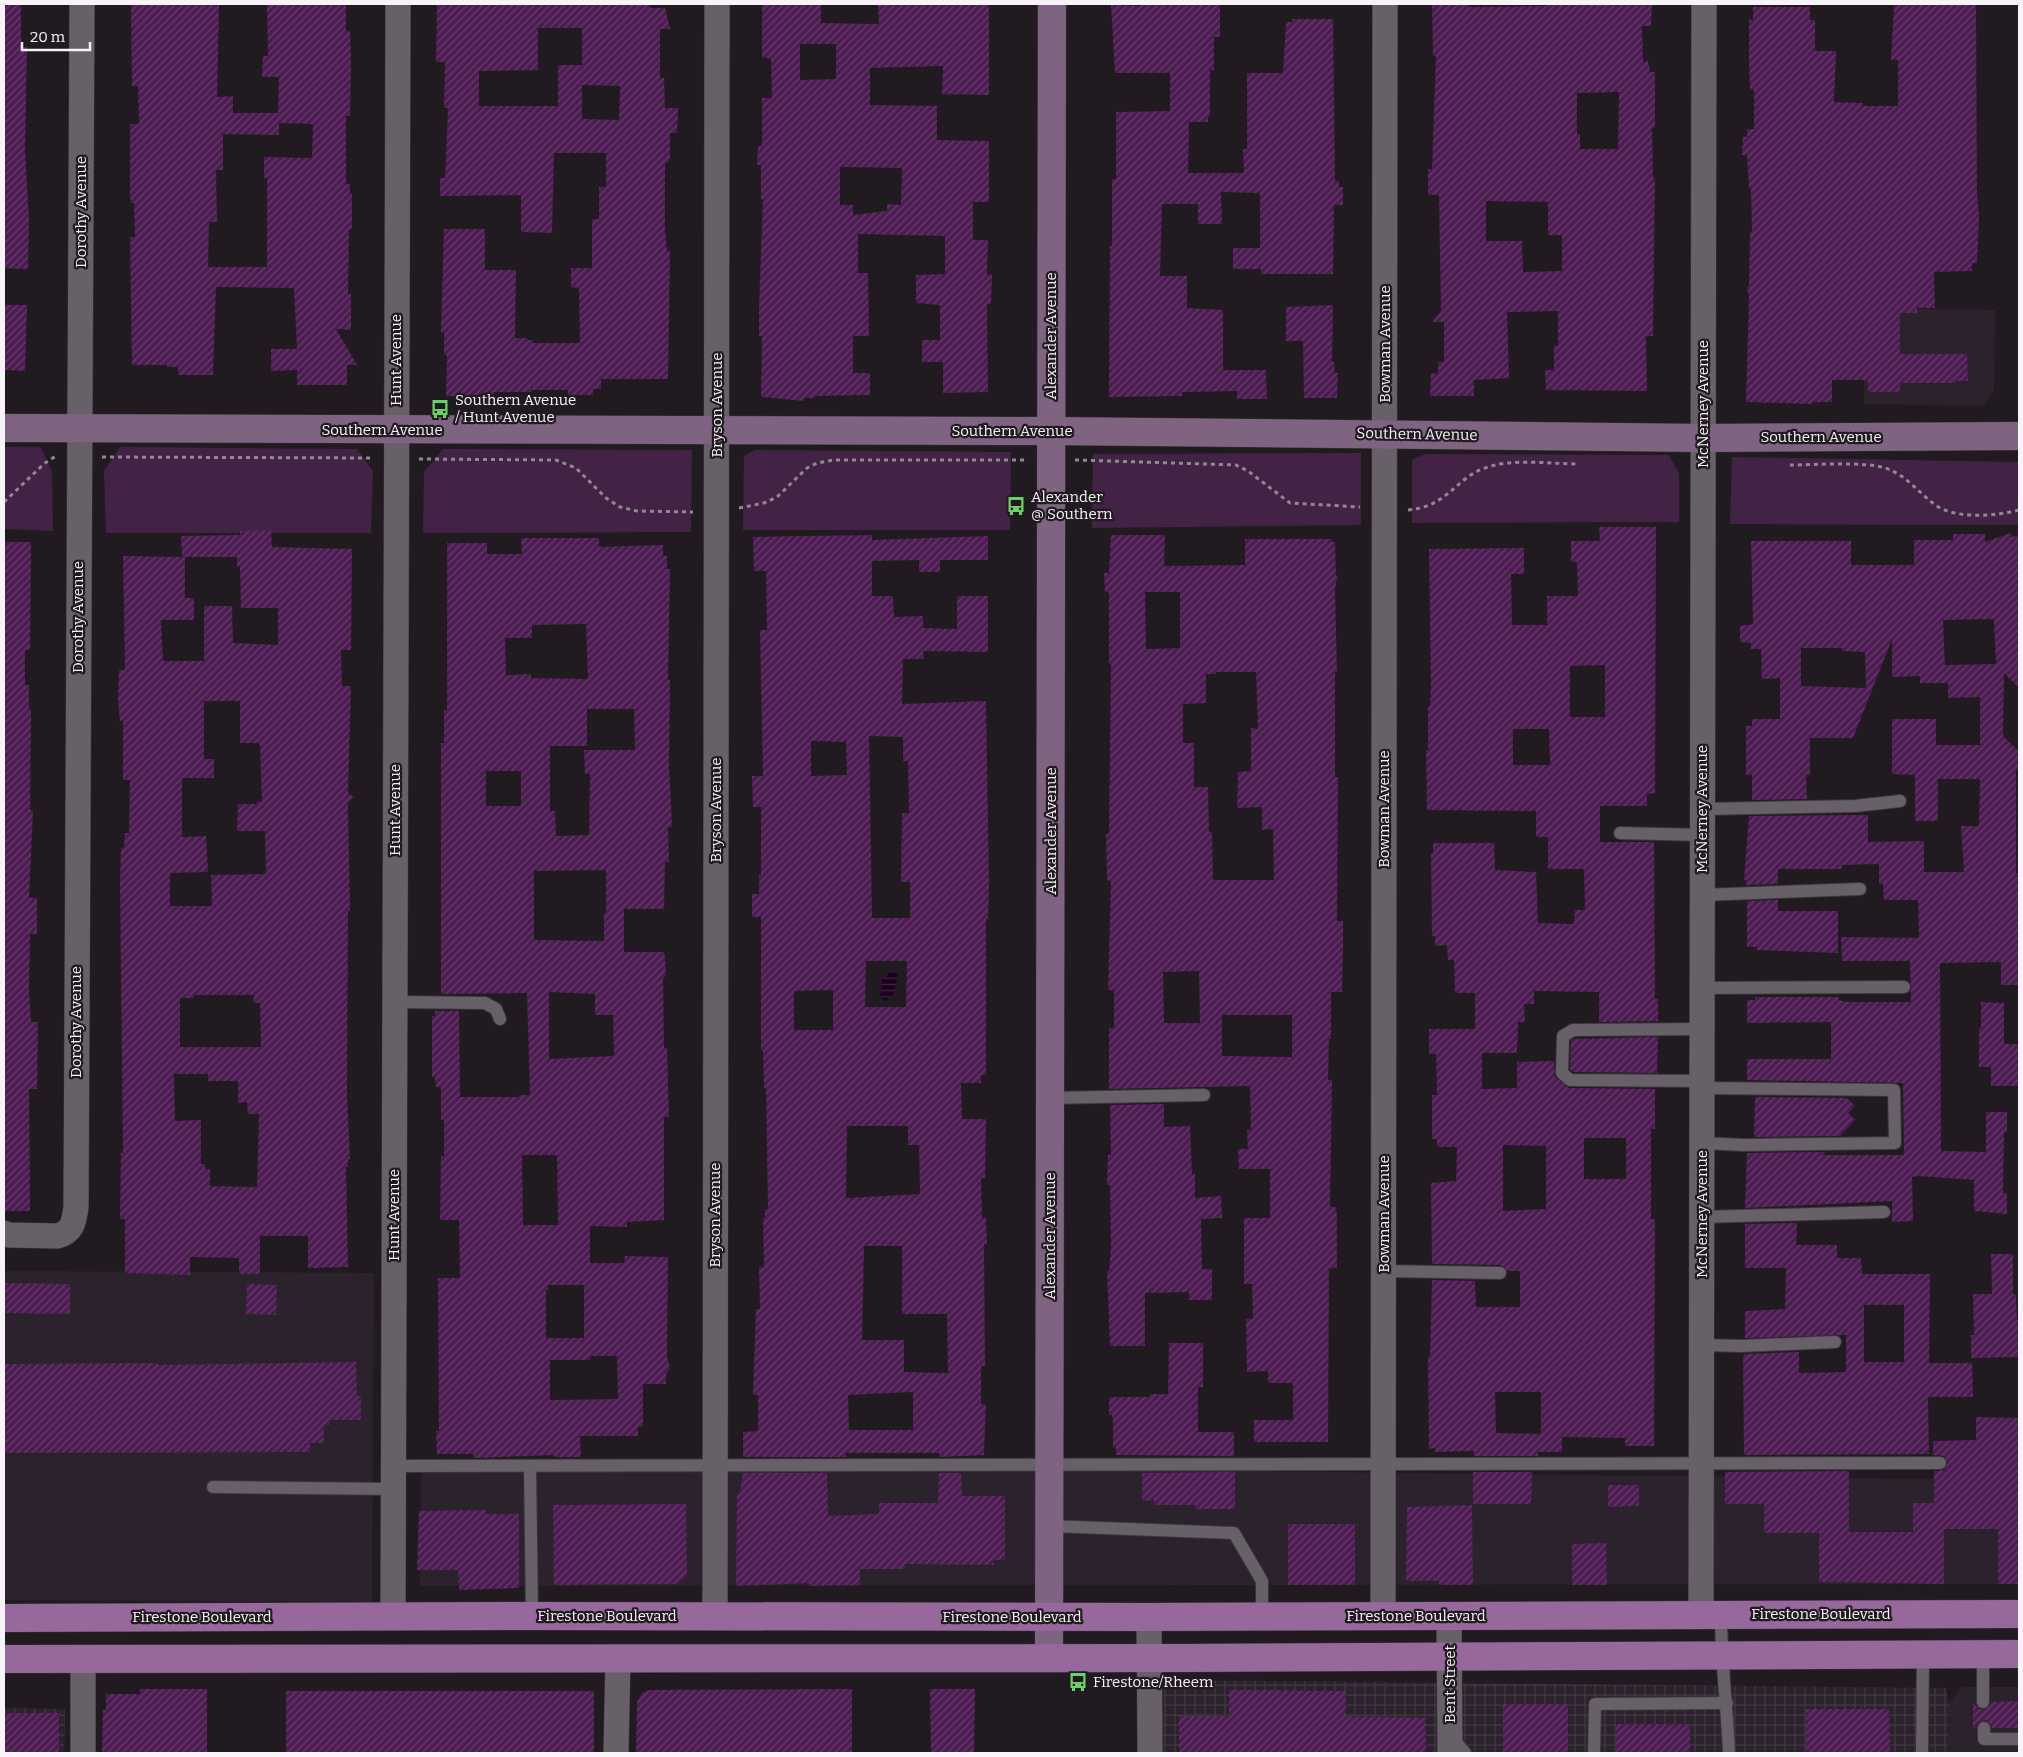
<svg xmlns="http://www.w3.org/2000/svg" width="2023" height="1757" viewBox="0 0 2023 1757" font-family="Bitter,serif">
  <defs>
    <pattern id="industrial-grid" width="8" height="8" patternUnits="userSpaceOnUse" patternTransform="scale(1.25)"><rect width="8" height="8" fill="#2c222d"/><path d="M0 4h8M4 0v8" fill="none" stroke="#413842"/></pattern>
    <pattern id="water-rules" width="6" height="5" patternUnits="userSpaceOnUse" patternTransform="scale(1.25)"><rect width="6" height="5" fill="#1c0020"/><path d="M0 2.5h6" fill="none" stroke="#3e2641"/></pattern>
    <pattern id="building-hatch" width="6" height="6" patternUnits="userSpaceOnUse" patternTransform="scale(1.25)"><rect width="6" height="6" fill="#4c1b52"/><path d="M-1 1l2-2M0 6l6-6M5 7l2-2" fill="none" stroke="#673d6c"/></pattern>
  </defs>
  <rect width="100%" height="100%" fill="#211b21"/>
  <g fill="#2c222d">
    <polygon points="1865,308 1995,310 1994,390 1983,406 1864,404"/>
    <polygon points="4,1271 374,1273 372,1602 4,1600"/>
    <polygon points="421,1462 2019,1480 2019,1584 420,1586"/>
    <polygon points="1961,1687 2019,1687 2019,1753 1948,1753 1949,1704"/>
  </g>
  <g fill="url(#industrial-grid)">
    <polygon points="1163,1680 1946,1688 1949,1704 1948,1753 1162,1753"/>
    <polygon points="4,1708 65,1709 64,1753 4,1753"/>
  </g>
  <g fill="#422346">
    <polygon points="4,447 41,447 52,472 53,531 4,529"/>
    <polygon points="120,447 357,449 373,471 371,533 106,533 104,471"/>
    <polygon points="443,449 692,450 691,532 423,533 424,472"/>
    <polygon points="755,450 1011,452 1010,530 743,530 744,456"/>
    <polygon points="1361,453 1361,525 1092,528 1093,454"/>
    <polygon points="1425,454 1669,455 1679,474 1679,522 1412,523 1412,460"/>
    <polygon points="1732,457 2019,462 2019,525 1730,524"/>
  </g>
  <path fill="url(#water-rules)" d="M894,970l4,6c-4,10 -1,21 -14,25l-4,-4 2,-18 6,-4v-3z"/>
  <g fill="url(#building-hatch)" fill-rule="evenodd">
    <polygon points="4,4 21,4 21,47 27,47 25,149 29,220 28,269 4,268"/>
    <path d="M131,4h88l-2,93 16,-1v17h45l1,-36h-17l1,-21h5l-1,-52h79v27h4l1,33 -1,52h-4v68h4v9h2v36h-3l-1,65h3v36l-15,-1 21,36h-10v20h-50v-15l-26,1v-22h26l-3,-61 -78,-1 -3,88h-35v-8h-11v-2h-35l-2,-128h5l-1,-34h-3l-1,-8v-71h9l-1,-38h-6zM279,123l34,1 -1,34 -48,-1v21h3v89h-59l1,-45h8l-1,-52h7v-36l56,1z"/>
    <path d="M437,4h211l3,4h14l5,21h-10v49h4l1,30h13l-1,25h-7v27l-5,4v64l2,23h3l-2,128h-67v10h-8v6h-25v-5h-37v2h-37l-2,5 -46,-1 1,-41h-3v-23h-3l3,-103h41v41h31l-1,68h12l1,2h5v3h47l-1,-55 -8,-1v-19h21v-49h7v-32h7v-34h-52l-2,80 -31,-1v-37l-81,1v-18h5l3,-70h-4l1,-46h-9zM538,28h44v37h-24v41h-79v-35l59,-1zM582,85l38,1 -1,34 -37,-1z"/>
    <path d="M762,4h59v19l58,1 -1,-20h111v91l-47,-1 1,-28 -73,2v37l67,1v34l52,1v61h-16v38h15l-1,34 5,1 -1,29h-4l1,88 -45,1v-31h-21v-22h18v-35l-24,-2v-28l29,-1v-38l-87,-2v39h10l1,63h-16v37h17v22l-55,1v2h-11v3l-43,-4 1,-61h-3v-29l4,-108h-2v-34h-4l1,-19h4v-48h10l-1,-39 -9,-2zM800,44h36v35l-36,1zM840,167l62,1 -1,37 -14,-1v7l-34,4v-10h-13z"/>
    <polygon points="1141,4 1220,4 1220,37 1214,37 1214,70 1210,70 1210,116 1208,116 1208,122 1189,122 1188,173 1244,173 1243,149 1247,149 1247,73 1283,73 1286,22 1293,22 1292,19 1333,19 1335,181 1339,181 1339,187 1343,187 1343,205 1334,205 1333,274 1261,274 1261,269 1233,269 1233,248 1260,248 1260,193 1221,192 1222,224 1198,224 1198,204 1162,204 1160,276 1187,276 1187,308 1223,310 1223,370 1266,370 1267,399 1237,399 1237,391 1182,392 1182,396 1109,397 1110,246 1112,246 1112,179 1116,179 1116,112 1170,111 1170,73 1115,73 1111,5 1141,6"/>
    <path d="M1432,4h37v3l78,-1v-2h105l-1,22h-9l1,36 5,-1 2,11h5v56h-3l1,50h2l-2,149v9h-7l1,55 -101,-1 -1,-20h9v-24h4v-35l-51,1 2,66 -35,2v16h-44l1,-22 7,-1v-11h6v-40h-12l9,-11 -2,-116h-11v-26h4l4,-113h-3zM1619,92l-1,57h-38v-15h-3v-41zM1486,201l62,1v33h14v36l-39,1 -1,-31h-36z"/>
    <polygon points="1894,4 1976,4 1977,193 1979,218 1977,263 1972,263 1972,271 1934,272 1935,308 1917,308 1917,313 1900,313 1900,354 1967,354 1968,381 1956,381 1956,383 1900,383 1900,392 1868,392 1868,380 1832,380 1832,402 1812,402 1812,404 1746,402 1749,296 1747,288 1749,285 1750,232 1752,232 1751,188 1749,188 1747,155 1742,155 1743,136 1747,137 1747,129 1754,129 1754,90 1750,90 1749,62 1749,20 1753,20 1753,7 1810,7 1810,20 1815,20 1815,51 1836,51 1834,102 1862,103 1862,106 1898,106 1898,60 1891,60"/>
    <polygon points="4,305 27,305 25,371 4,370"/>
    <polygon points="1333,305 1332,362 1335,362 1334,373 1338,373 1337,398 1304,398 1303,341 1286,341 1286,307"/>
    <path d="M1599,527h57l-1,266 -8,1v12h-47v36h54l1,157h3v22l-59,1v-30l-65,-1v13h-10l1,18h-7l-1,31h-35v36l35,-1v-26l37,-1 1,16 14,11 86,1v40h-4v90h4l-1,227h-29v-8l-63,-1v15h-24v4h-64v-5l-39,1v-4l-6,1 -1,-93h2l2,-76 43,1 1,26h44v-36h-12l-8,-6 -68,-1 -1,-81 25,-2 1,-34h-20v-8h-5v-44h5l-1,-41h-7v-25h46v-36h-20l-1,-33h-6l-1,-15 -12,1v-10h-3l-1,-82h2v-11h61l1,27 41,2 2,51 36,1 1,-14h10l-1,-41h-36v-32h-12v-26l-109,-1 -1,-60h2v-43h2l1,-20 -2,-138 95,-1v26h-13l1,51h35v-29h31l-1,-34h-6v-21h29zM1605,665v52h-35v-51zM1513,729h36l1,36h-37zM1584,1138h42v41h-42zM1503,1145l43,1v63l-43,2zM1495,1392h46v42l-45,-1z"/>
    <path d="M271,530l1,17 80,2 -1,101h-10l1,36h9l-3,107 6,4 -6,6v5l2,103h-2l-1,183 3,65h-2v8h-2l2,100 -40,1v-32h-48v38h-21v-16l-49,-1v18l-65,-2v-54h-5l1,-66h2l-3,-271 1,-34h3l1,-15h4l1,-53h-7v-59h-3l-2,-20 1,-31h6l-2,-114 59,1 -1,-21 59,-1v-4zM185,557h52v10l3,-1 1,42h37v37l-45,-2 -1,-37h-28v55h-41l-2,-41h33v-22h-9zM204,701h36v42h18l2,2 2,57 -5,-1v3h-19l-1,27h28l1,43 -55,1 1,31h-42v-33l38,-1 -2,-36 -24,1v-59h32v-19h-10zM194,995h60l-1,8h7l1,44h-81v-49h14zM174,1074h34v7h30v22l9,-1 1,12h11l-2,73 -47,-1v-17h-5v-5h-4v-44l-26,1z"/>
    <path d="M2011,533l1,4 7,-2v153l-15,-15 -1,63 16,16v15l-3,3v103h3v112h-18v-23l-61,1 1,188 45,1v-40h21v20h-3l-1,61h4v21l-33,-3v-31l-56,-4 -6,1 1,44 -21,1v-21l-147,7 2,-55 78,-1 -3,3h82l-1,-72 -156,-3v-21h84v-37l-84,1v-23h8v-3h83l1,3 7,2h65l-1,-41h-68l-1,-24 78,1 -1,-38h-34l-1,-16h-4v-20l-37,1v4h-64v15l-32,1v-5h-2l5,-64 119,-1v27l56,-1v31h40l-3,-46h18l1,-47h-42v42h-23v-46l-23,-1v-55h44v26h44v-48l-32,1v-15h-28v-7l-28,1v-38l-39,99h-43v37h-4l1,24 -55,1v-25h-6v-49h6v-7h28v-41l-18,1 -1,-30h-10v-6l-11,-1v-16l13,-2 -2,-83h100v24h63v-25h39v-6h32v8zM1994,619l2,45 -51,1 -2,-45zM1801,648h41v3l23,1 1,36 -65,-2z"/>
    <path d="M872,535v5l116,-4v24h-48v12h-21v-12l-47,1v35h21l1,21 29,-1v12l34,1v-33h31v56l-65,-1 1,8h-21l-1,45 84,-3 3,184 -1,34h-2v156h-5v8h-20l1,36h24l-1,59h-4l1,40h4l1,26h-3l1,122h-4v38h5l-2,51 -45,2v-4h-93v4h-103v-25l15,-1v-36h-5l3,-86h4l-1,-42h5l-1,-49h2v-9h3l-2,-121h-2l-1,-38h-2v-133h-9v-23h7v-19h2v-68h-8l-1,-31h11l-3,-146h7l-1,-59h-12l-1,-34zM869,736l34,1v24h5l1,52h-7l-1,69h9v36h-38zM811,741l35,1 1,33 -36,1zM866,961h41l-1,46h-41zM833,990v40h-39v-39zM847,1126h61v19h11l1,49 -74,4zM864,1246h38v68h45l1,59 -44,-1v-32h-42zM913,1392v38h-64l-1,-35z"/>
    <path d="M1111,535h54l-1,31 81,-1v-26h87v3h3l1,33 2,3 -2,4 -1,10 2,80h-2v105h3l-1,144h6v25l-1,46h-11v47h-2l-1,41h4l-2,127h5l2,7v53l-8,2 -1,173h-74v-22h39v-37h-25v-12l-21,1 -1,-53h7l-1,-35h-8v-66h26v-49h-31l-1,-20h10l-1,-19h4l-1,-44 -141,3v-61h5v-38h-6l3,-109 -4,-1 -1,-46h3l2,-170h-2v-72h-4l-1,-19h5zM1145,592h35v56l-34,1zM1216,672h40l2,57 -7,-1v43l-13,1 -1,36 25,-1v23l11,-1 1,51h-61l-1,-48h-3l-1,-45h-14v-44h-11v-39l23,-1v-29h10zM1199,971l1,52h-36l-1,-51zM1222,1015h70v42l-70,-1z"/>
    <path d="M521,538h78v9l64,-2v11h4v13h3l-2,111h2l-1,84 3,63h-4l1,35h-4l-1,47h-40v43h40l1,5 1,18 -3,4 1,69h3l2,69h-5v103l-37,2v5l-37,-1v37h34l1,-7 43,1 -1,99 3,12 -4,6v10h-23v43h-5v9h-58l1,21h-27v-2l-80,3 -1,-4h-36l-1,-23h3l-1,-153h22l-1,-58h-19l1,-64h3v-36h-3v-33h-5l-1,-10h-3v-61h3v-5h24l1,86h59v-2h11l-3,-102 -86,1v-251h3v-33h3v-167h40v11h35zM586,624l2,55 -57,-1v-4l-25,1 -1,-37h27v-13zM587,709h47l1,41h-51l1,24h5l-1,61 -33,1 -1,-25h-5v-65h37zM486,771h35v35h-35zM606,870v43h-2v28l-70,-1v-69zM549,992l46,2v21h18l1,41 -65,3zM522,1155h35l1,70h-35zM548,1285h36v53h-38v-48h2zM591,1356h26l1,43 -68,1v-40h39z"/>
    <polygon points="4,542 31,542 30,650 25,650 25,685 29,685 29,709 31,709 30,810 33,810 29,898 37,898 37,934 30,934 29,992 31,1022 38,1022 37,1089 29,1089 30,1211 4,1211"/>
    <polygon points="1778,900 1778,911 1838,911 1838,953 1757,950 1757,947 1747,947 1747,901"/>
    <polygon points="1981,1002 2004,1003 2004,1044 2019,1044 2019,1086 1991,1086 1991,1067 1979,1067 1979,1028 1981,1028"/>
    <polygon points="1658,1037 1657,1073 1573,1072 1570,1069 1571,1041 1573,1039"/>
    <polygon points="1755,1097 1847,1098 1855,1106 1848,1113 1855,1120 1840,1136 1754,1137"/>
    <polygon points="1164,1104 1164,1127 1190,1126 1192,1174 1195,1174 1195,1198 1221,1196 1222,1218 1201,1219 1202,1269 1212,1269 1212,1300 1189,1300 1189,1292 1145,1293 1145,1346 1110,1346 1107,1271 1109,1271 1111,1247 1110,1185 1107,1185 1108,1155 1111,1155 1110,1105"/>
    <path d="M1797,1223l-1,22h41v13h24l1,16h68l-1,89h43l1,34h-45l1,57 -185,1 -1,-99 2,-2 54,-2v21l47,-1v-37l-101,3v-27l40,-2 1,-41h-41v-44zM1864,1305h40v57h-40z"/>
    <polygon points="1991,1254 2013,1254 2013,1294 2016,1294 2017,1320 2019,1320 2019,1357 1971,1358 1971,1335 1974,1335 1973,1294 1992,1294"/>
    <polygon points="4,1283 70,1284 70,1314 4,1313"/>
    <polygon points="247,1284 277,1285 276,1315 246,1314"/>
    <polygon points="1169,1343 1203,1343 1203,1387 1198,1387 1198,1432 1234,1432 1234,1456 1116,1455 1116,1447 1113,1447 1113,1422 1112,1415 1109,1415 1109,1397 1150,1397 1150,1394 1168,1394"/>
    <polygon points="356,1362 357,1396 361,1396 361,1420 330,1420 330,1425 324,1425 324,1443 310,1443 310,1452 4,1453 4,1364 158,1363 158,1365"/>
    <polygon points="1976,1417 2019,1418 2019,1584 1998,1584 1998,1529 1944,1529 1944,1584 1819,1582 1819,1533 1764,1533 1764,1504 1725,1504 1725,1472 1849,1471 1849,1532 1913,1532 1913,1503 1934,1503 1934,1471 1944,1470 1948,1463 1944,1456 1933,1455 1933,1441 1976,1440"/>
    <polygon points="1235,1472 1235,1509 1195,1509 1195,1505 1154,1505 1154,1500 1142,1501 1142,1473"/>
    <polygon points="1473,1472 1532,1472 1531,1504 1473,1504"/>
    <polygon points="743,1473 827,1473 828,1516 879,1514 879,1503 938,1503 939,1473 961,1473 962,1496 1005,1496 1005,1560 993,1560 994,1565 905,1564 905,1569 860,1569 860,1585 809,1586 809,1583 736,1586 737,1493 740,1493"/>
    <polygon points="1608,1485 1639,1485 1639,1506 1608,1507"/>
    <polygon points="686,1504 687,1576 677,1584 554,1585 553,1505"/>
    <polygon points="1472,1505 1473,1585 1439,1585 1439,1581 1406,1581 1407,1507"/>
    <polygon points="486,1510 486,1514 519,1514 519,1588 459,1590 458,1570 417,1570 419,1511"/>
    <rect x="1288" y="1524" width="67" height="61"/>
    <polygon points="1606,1543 1607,1585 1572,1585 1572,1544"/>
    <polygon points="140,1689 207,1689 207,1753 102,1753 103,1710 106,1710 106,1694 140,1694"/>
    <polygon points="852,1689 852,1753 636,1753 637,1702 642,1693 649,1690"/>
    <polygon points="930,1689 975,1689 974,1753 931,1753"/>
    <polygon points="1229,1690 1346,1691 1346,1716 1426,1718 1426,1753 1179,1753 1179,1716 1229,1716"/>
    <rect x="286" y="1691" width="308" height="62"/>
    <polygon points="2019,1701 2019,1728 1992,1728 1988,1721 1984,1720 1977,1724 1976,1728 1973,1728 1973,1702 1979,1709 1983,1710 1990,1706 1991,1702"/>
    <rect x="1503" y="1704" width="65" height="49"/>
    <polygon points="1806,1709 1889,1709 1890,1753 1806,1753"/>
    <rect x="4" y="1713" width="55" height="40"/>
    <rect x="1616" y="1724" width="74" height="29"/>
  </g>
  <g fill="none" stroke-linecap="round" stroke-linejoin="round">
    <g stroke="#39353a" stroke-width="14">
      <g id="lane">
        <polyline points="1702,809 1855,806 1900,801"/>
        <polyline points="1620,833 1702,835"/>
        <polyline points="1702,895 1860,889"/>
        <polyline points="1702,988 1904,987"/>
        <polyline points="395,1002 485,1003 496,1009 500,1019"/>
        <polyline points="1702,1081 1570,1080 1562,1073 1563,1036 1573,1030 1702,1029"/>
        <polyline points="1050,1098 1204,1095"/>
        <polyline points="1702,1143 1744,1145 1895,1143 1894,1090 1702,1088"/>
        <polyline points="1702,1217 1884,1212"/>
        <polyline points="1384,1271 1500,1273"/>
        <polyline points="1702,1345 1741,1346 1835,1342"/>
        <polyline points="394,1466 1940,1463"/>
        <polyline points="530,1466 532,1616"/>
        <polyline points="213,1487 394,1489"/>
        <polyline points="1049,1526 1234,1533 1262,1581 1262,1617"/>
        <path d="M1721,1614c0,47 6,93 8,139"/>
        <polyline points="1983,1655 1983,1702"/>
        <polyline points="1984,1728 1984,1739 2019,1739"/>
        <polyline points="1452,1737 1465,1753"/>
        <polyline points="1594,1753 1595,1704 1727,1703"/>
        <polyline points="1922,1753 1923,1655"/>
      </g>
    </g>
    <g stroke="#39353a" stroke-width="26">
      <g id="street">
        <path d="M4,1233l5,2 48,1c16,-4 17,-15 19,-29l6,-1203"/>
        <polyline points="1701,1614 1704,4"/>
        <polyline points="1383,1615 1385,4"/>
        <polyline points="1449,1616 1450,1753"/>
        <polyline points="393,1617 398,4"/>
        <polyline points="715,1617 717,4"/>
        <polyline points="1149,1617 1150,1753"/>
        <polyline points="83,1753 83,1659"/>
        <polyline points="616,1753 618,1657"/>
      </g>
    </g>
    <g stroke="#39353a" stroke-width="29">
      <g id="secondary">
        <polyline points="4,428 1051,431 1703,438 2019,436"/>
        <polyline points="1049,1658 1052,4"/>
      </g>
    </g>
    <g stroke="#39353a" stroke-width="29">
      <g id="primary">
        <polyline points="4,1618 532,1616 1149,1617 2019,1614"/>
        <polyline points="4,1659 1183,1658 2019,1654"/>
      </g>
    </g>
    <g stroke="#8f8a8f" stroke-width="3" stroke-dasharray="4 4" stroke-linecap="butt">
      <polyline points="102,457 373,458"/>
      <polyline points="419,459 556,460 576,468 606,498 620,507 637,511 693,512"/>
      <polyline points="1075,460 1236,465 1248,471 1290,503 1360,507"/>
      <path d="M1790,465c25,0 74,-4 95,3 20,6 33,24 49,36 21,16 61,12 85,6"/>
      <polyline points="4,502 45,463 56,456"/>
      <polyline points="739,508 764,503 777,497 807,468 817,463 834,460 1026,460"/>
      <path d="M1408,510c41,-4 46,-31 77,-42 26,-10 66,-4 94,-4"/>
    </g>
    <use href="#lane" stroke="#676068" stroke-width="12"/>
    <use href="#street" stroke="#676068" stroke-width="25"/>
    <use href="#secondary" stroke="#7f6482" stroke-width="28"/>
    <use href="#primary" stroke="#96689c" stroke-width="28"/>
  </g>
  <defs>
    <g id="bus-bare" transform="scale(1.5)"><path d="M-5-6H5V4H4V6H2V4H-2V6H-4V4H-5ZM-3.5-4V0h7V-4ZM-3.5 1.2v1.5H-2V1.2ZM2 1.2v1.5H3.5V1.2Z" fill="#67d465" stroke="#211b21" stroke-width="2.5" paint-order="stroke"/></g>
  </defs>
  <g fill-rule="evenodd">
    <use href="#bus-bare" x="440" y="409"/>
    <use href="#bus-bare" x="1016" y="506"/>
    <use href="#bus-bare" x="1078" y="1682"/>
  </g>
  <g text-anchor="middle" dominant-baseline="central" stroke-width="4.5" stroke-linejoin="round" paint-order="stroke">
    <g font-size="15" fill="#f7f3f8" stroke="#211b21">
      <text transform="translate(81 212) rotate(-90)">Dorothy Avenue</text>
      <text transform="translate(1051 336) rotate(-90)">Alexander Avenue</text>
      <text transform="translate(1385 344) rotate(-90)">Bowman Avenue</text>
      <text transform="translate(396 360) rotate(-90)">Hunt Avenue</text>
      <text transform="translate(1703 404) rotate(-90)">McNerney Avenue</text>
      <text transform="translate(717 405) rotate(-90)">Bryson Avenue</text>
      <text x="382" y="430">Southern Avenue</text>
      <text x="1012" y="431">Southern Avenue</text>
      <text transform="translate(1417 434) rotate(1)">Southern Avenue</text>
      <text x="1821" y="437">Southern Avenue</text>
      <text transform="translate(78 617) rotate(-90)">Dorothy Avenue</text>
      <text transform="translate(1384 809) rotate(-90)">Bowman Avenue</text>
      <text transform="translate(1702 809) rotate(-90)">McNerney Avenue</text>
      <text transform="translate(395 810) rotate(-90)">Hunt Avenue</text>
      <text transform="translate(716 810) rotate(-90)">Bryson Avenue</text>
      <text transform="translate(1051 831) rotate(-90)">Alexander Avenue</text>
      <text transform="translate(76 1022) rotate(-90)">Dorothy Avenue</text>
      <text transform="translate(1384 1214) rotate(-90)">Bowman Avenue</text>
      <text transform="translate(1702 1214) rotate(-90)">McNerney Avenue</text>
      <text transform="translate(394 1215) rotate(-90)">Hunt Avenue</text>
      <text transform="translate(715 1215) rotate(-90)">Bryson Avenue</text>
      <text transform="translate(1050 1236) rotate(-90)">Alexander Avenue</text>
      <text x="1821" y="1614">Firestone Boulevard</text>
      <text x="607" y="1616">Firestone Boulevard</text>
      <text x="1416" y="1616">Firestone Boulevard</text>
      <text x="202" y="1617">Firestone Boulevard</text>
      <text x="1012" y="1617">Firestone Boulevard</text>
      <text transform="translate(1450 1684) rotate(-90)">Bent Street</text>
    </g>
    <g font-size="15" fill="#f7f3f8" stroke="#211b21" text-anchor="start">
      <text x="455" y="400">Southern Avenue<tspan x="455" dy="17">/ Hunt Avenue</tspan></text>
      <text x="1031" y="497">Alexander<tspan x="1031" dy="17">@ Southern</tspan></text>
      <text x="1093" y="1682">Firestone/Rheem</text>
    </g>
  </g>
  <rect width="2023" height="1757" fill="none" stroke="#f7f3f8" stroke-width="10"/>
  <path d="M22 42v8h68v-8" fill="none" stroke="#f7f3f8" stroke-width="2.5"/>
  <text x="30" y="42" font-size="15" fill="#f7f3f8" stroke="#211b21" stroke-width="4" paint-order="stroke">20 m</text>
</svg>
